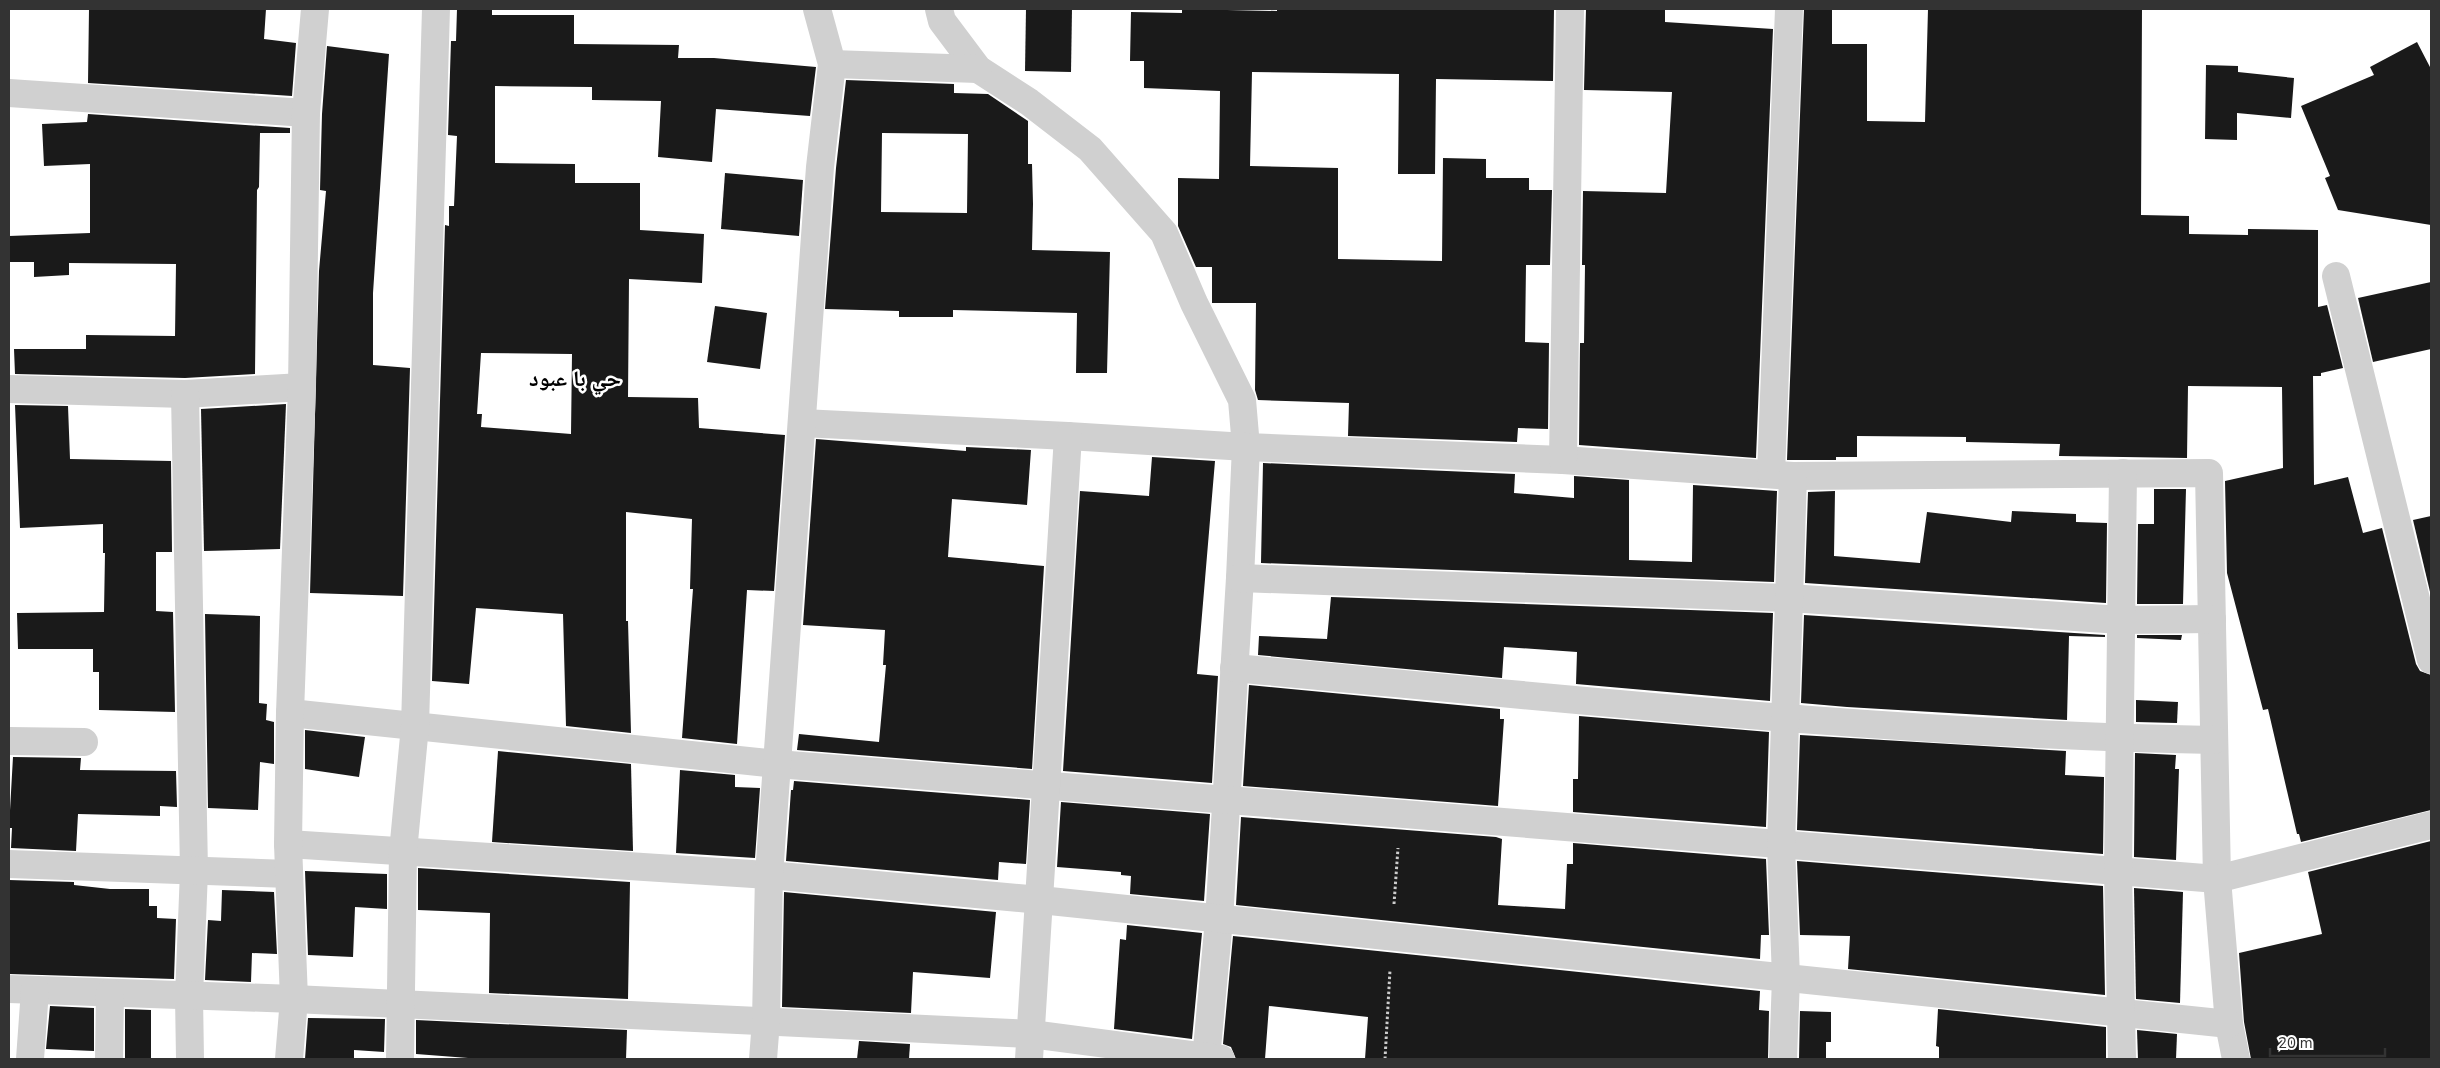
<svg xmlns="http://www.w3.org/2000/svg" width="2440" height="1068" viewBox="0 0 2440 1068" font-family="'Nunito Sans','Noto Naskh Arabic',sans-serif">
  <rect width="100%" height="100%" fill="#fff"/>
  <g fill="#1a1a1a" fill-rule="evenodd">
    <polygon points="89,9 266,9 264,39 296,43 292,96 88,83"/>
    <path d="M457,9h35v6h82v29l105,1 -1,13h36l102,9 -6,49 -94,-7 -4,53 -54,-5 3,-56 -69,-1v-13l-97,-1v77l80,1v19h65v47l64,4 -2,49 -73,-4 -1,118 70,1 1,30 86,7 -11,156 -27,-1 -10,154 -55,-6 11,-149h-3l2,-70 -66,-7v109h2l3,112 -65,-7 -3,-112 -87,-6 -7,76 -37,-3 13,-456 4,1v-20h5l3,-70 -9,-1 3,-94h5zM481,353l91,1 -1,80 -90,-7 1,-13h-5z"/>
    <polygon points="1026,9 1072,9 1071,72 1025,71"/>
    <polygon points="1182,9 1277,11 1277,9 1554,9 1553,81 1436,79 1435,174 1398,174 1399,74 1252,72 1250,166 1338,168 1338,259 1442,261 1443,158 1486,159 1486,178 1529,178 1529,190 1552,190 1550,265 1526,265 1525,342 1549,343 1548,429 1518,428 1517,442 1348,436 1349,403 1258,400 1255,390 1256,303 1212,303 1212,267 1196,267 1178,226 1178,178 1219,179 1220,91 1144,88 1144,61 1130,61 1131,12 1182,13"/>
    <polygon points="1586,9 1665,9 1665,22 1773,29 1756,458 1579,445 1580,343 1584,343 1585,265 1582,265 1583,191 1666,193 1672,92 1584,90"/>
    <polygon points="1804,9 1832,9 1832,44 1867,44 1867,121 1925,122 1928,9 2142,9 2141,215 2189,216 2189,234 2248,235 2248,229 2318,230 2318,307 2327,305 2343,368 2321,373 2321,376 2313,376 2314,485 2348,477 2363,533 2382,528 2416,664 2420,671 2431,675 2431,810 2301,842 2299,834 2297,834 2268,709 2263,710 2227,573 2225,481 2283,468 2282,387 2188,386 2187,458 2059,456 2060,444 1966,442 1966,437 1857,436 1857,457 1836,457 1836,460 1787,460"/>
    <polygon points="2417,42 2431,69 2431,225 2338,210 2325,178 2330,176 2301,106 2374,75 2370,67"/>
    <polygon points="327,46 389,54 373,293 373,365 410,368 403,596 310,593 319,271 326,191 320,190 322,114"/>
    <polygon points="2206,65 2238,66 2238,72 2294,78 2291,118 2237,113 2237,140 2205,139"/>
    <path d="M846,80l108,4v9l34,1 40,27v43h4l1,40 -1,46 78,2 -3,121h-31l1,-60 -124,-3v7h-54v-6l-74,-2 11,-141zM882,133l86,1 -1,79 -86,-1z"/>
    <polygon points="88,114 290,128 290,133 260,133 259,187 257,190 255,374 185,378 15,374 14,349 86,349 86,335 175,336 176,264 69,263 69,275 34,277 34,262 9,262 9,236 90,233 90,164 44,166 42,124 87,122"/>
    <polygon points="725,173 803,180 799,236 721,229"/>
    <polygon points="2431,282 2431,349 2373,362 2358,298"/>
    <polygon points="715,306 767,313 760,369 707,362"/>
    <polygon points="286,404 280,549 204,551 201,409"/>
    <polygon points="15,405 68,406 70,459 171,461 172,552 156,552 156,611 173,612 175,712 99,710 99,672 93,672 93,649 18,649 17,613 104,612 105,553 103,553 103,524 20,528"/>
    <polygon points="816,439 966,451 966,447 1031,450 1027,505 952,499 948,557 1044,566 1032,769 797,750 799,734 879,742 886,665 883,665 885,630 803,625"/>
    <polygon points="1152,457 1215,461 1197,674 1218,676 1212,783 1063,771 1080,491 1149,496"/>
    <polygon points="1263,463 1515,474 1514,493 1574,498 1574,476 1629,480 1629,560 1692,562 1693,485 1777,491 1774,582 1261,563"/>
    <polygon points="2154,489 2186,489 2183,604 2137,604 2138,524 2154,524"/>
    <polygon points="1835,491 1834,556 1920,563 1927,512 2011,522 2012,511 2076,514 2076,522 2107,523 2106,603 1805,583 1808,492"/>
    <polygon points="2431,516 2431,596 2413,520"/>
    <polygon points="1331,597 1773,613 1770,701 1576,684 1577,652 1504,647 1502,678 1258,655 1259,636 1327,639"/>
    <polygon points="205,614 260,616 259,703 267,704 266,720 274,722 274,764 260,762 258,810 208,808"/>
    <polygon points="1804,615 2105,635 2105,637 2069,636 2067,720 1847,707 1801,703"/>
    <polygon points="2137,635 2182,635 2181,640 2137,638"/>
    <polygon points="1249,685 1500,709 1500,719 1504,719 1498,806 1243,786"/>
    <polygon points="2136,700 2178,702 2177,723 2136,722"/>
    <polygon points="1579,716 1769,732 1766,827 1573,812 1573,779 1578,779"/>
    <polygon points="305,730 365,737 359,777 305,769"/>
    <polygon points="1800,735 2066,751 2065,775 2104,777 2103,854 1797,830"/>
    <polygon points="498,751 631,764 633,851 492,842"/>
    <polygon points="2135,753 2176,755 2175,769 2179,769 2176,860 2134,857"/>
    <polygon points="13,757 81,758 80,770 176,771 177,807 160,806 160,816 78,814 76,851 11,848 12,828 9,828"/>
    <polygon points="680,770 735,775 735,787 760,788 755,858 676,853"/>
    <polygon points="794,781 1030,800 1026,864 999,862 998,880 786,861 791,790 793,790"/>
    <polygon points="1061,802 1210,814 1204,901 1130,894 1131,876 1121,875 1121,872 1057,867"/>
    <polygon points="1241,817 1496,837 1502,839 1498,905 1565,909 1567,864 1573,864 1573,843 1766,859 1769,935 1761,935 1760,959 1236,905"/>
    <polygon points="2431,841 2431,1059 2251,1059 2244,1022 2239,953 2322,934 2308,872"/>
    <polygon points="1797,861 2103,886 2105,995 1848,969 1850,936 1800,935"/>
    <polygon points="418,868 630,882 628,999 489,993 490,913 418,910"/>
    <polygon points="305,871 387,874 387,909 355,907 353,957 308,955"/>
    <polygon points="9,880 74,882 74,885 110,889 149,889 149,906 157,906 157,918 176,919 174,979 9,974"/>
    <polygon points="2134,888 2183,892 2180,1003 2136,999"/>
    <polygon points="222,890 274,892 277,954 252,953 251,982 205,980 208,920 221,921"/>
    <polygon points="784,892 996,912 990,978 913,972 911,1013 782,1007"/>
    <polygon points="1127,925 1202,933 1192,1039 1114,1029 1120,939 1126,940"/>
    <polygon points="1233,936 1760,991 1759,1010 1769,1011 1768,1059 1365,1059 1368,1017 1269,1006 1265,1059 1236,1059 1231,1047 1223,1044"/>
    <polygon points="50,1006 94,1008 94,1051 46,1049"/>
    <polygon points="125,1009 151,1010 151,1059 125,1059"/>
    <polygon points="1938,1009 2106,1027 2106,1059 1939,1059 1939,1047 1936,1046"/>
    <polygon points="1800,1011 1831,1012 1831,1042 1826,1042 1826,1059 1799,1059"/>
    <polygon points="308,1018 385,1019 384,1052 354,1050 354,1059 305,1059"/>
    <polygon points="416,1020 627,1030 626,1059 481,1059 416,1054"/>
    <polygon points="2137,1030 2177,1034 2176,1059 2138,1059"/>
    <polygon points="859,1041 910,1044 909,1059 857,1059"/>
  </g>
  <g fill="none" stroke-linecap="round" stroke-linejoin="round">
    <g stroke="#cdcdcd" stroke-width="3" stroke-dasharray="2.5 2.5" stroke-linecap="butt">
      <polyline points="1394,904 1398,848"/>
      <polyline points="1385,1059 1390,970"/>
    </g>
    <g stroke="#d0d0d0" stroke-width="28">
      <polyline points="939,9 942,21 978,69 1029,102 1090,149 1164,233 1194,303 1242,400 1246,447 1240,578 1219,920 1206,1059"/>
      <polyline points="832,64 978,69"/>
      <polyline points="9,93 306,113"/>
      <polyline points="2336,276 2431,660"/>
      <polyline points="9,389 185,394 302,387"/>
      <polyline points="185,394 194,871 189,996 190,1059"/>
      <polyline points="802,423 1068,436 1246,447 1563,460 1793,476 2209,473 2217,879 2229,1024 2236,1059"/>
      <polyline points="1563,460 1570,9"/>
      <polyline points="1771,474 1789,9"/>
      <polyline points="1240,578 1789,598 2121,620 2212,619"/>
      <path d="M1234,668c326,30 653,66 980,72"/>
      <polyline points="290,713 777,764 2217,879 2431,825"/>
      <polyline points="9,741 84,742"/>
      <polyline points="288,844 769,875 1040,900 2229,1024"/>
      <polyline points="9,864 289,874"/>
      <polyline points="9,989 294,999 1031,1034 1221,1059"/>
      <polyline points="30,1059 35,990"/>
      <polyline points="109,1059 110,993"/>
      <polyline points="289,1059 294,999 288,844 290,713 302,387 306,113 315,9"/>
      <polyline points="400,1059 403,852 415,726 436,9"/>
      <polyline points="763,1059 766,1021 769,875 820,167 832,64 817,9"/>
      <polyline points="1029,1059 1068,436"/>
      <polyline points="1783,1059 1786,978 1781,845 1793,476"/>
      <polyline points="2122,1059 2118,871 2123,473"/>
    </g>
  </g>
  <g text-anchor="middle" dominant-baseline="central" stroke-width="5" stroke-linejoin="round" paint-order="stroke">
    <g font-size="22" font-weight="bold" fill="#000" stroke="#fff">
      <text x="575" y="379">حي با عبود</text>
    </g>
  </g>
  <rect width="2440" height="1068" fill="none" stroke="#333333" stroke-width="20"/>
  <path d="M2270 1048v8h115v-8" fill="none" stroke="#333333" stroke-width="2.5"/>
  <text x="2278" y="1048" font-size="15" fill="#333333" stroke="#ffffff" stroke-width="4" paint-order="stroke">20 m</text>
</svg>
